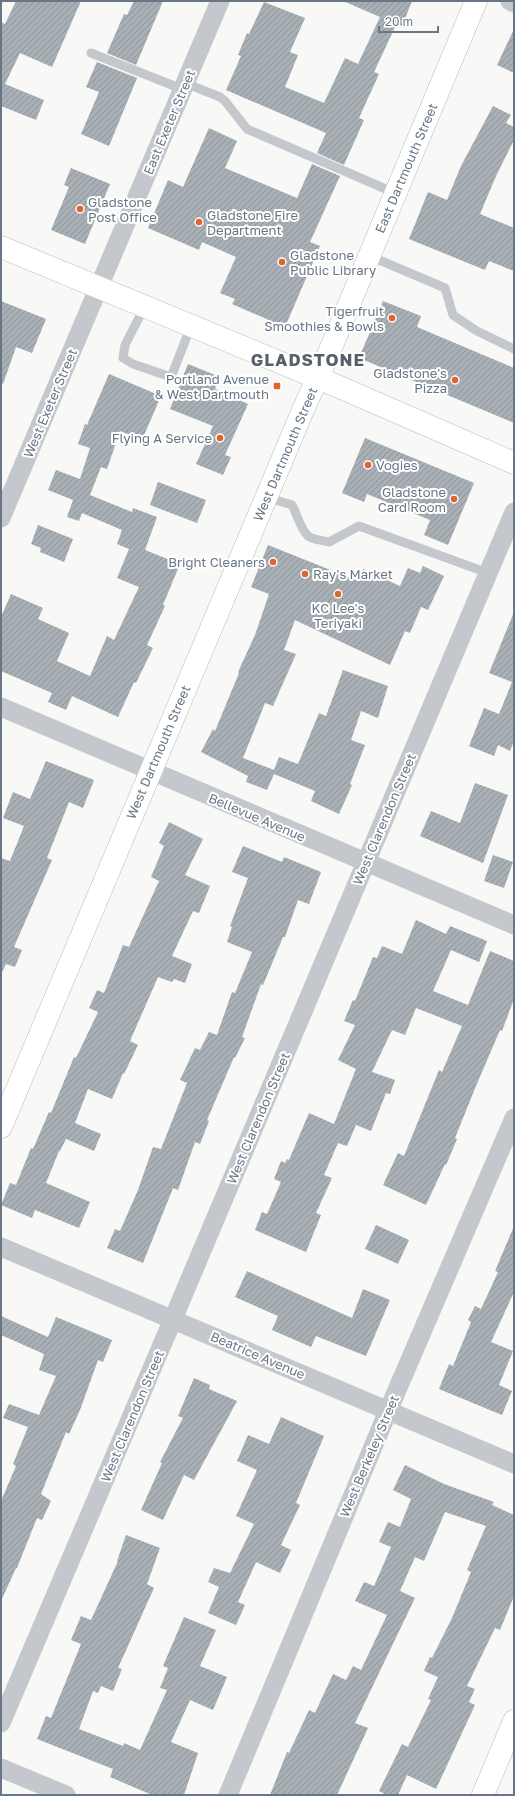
<svg xmlns="http://www.w3.org/2000/svg" width="515" height="1796" viewBox="0 0 515 1796" font-family="'Golos Text',sans-serif">
  <defs>
    <pattern id="building-hatch" width="6" height="6" patternUnits="userSpaceOnUse"><rect width="6" height="6" fill="#a8b0b6"/><path d="M-1 1l2-2M0 6l6-6M5 7l2-2" fill="none" stroke="#8d949a"/></pattern>
  </defs>
  <rect width="100%" height="100%" fill="#f8f8f6"/>
  <g fill="url(#building-hatch)">
    <polygon points="16,1 81,1 52,67 20,53 5,84 44,100 36,120 1,106 1,22 5,24"/>
    <polygon points="134,1 163,1 136,65 107,53 124,14 127,15"/>
    <polygon points="343,1 412,1 402,26 397,23 374,72 379,74 359,118 364,120 344,165 317,153 326,133 226,90 241,56 238,55 247,33 249,34 264,2 305,18 290,52 298,55 285,87 324,103 345,58 358,64 380,17"/>
    <polygon points="514,29 514,73 497,65"/>
    <polygon points="97,62 137,78 109,146 81,134 99,92 86,87"/>
    <polygon points="493,106 511,115 506,123 514,127 514,140 496,176 480,214 514,228 514,271 489,261 485,270 409,239 428,192 447,200 461,166"/>
    <polygon points="209,128 237,141 225,168 297,198 312,164 340,176 310,242 320,246 285,327 232,304 235,299 220,293 236,257 202,242 199,250 148,228 168,180 183,187"/>
    <polygon points="71,168 110,184 85,244 51,230 69,187 64,185"/>
    <polygon points="1,301 46,319 32,353 16,347 3,384 1,383"/>
    <polygon points="383,301 421,316 417,327 514,368 514,423 359,358"/>
    <polygon points="188,364 220,377 215,389 248,404 225,455 231,457 223,475 196,464 213,426 170,409"/>
    <polygon points="109,374 161,396 142,440 120,431 107,469 101,467 90,495 132,512 133,508 157,517 145,550 180,564 163,605 165,606 147,645 153,648 136,683 134,682 118,717 72,696 66,710 48,702 52,693 1,671 1,617 11,594 43,608 38,619 69,633 57,661 90,676 107,636 114,640 139,587 117,578 129,549 117,544 122,530 82,513 79,521 67,517 73,500 48,490 56,470 80,479 90,448 78,444 85,424 87,425"/>
    <polygon points="365,438 474,483 448,545 424,535 430,520 367,494 364,502 342,493"/>
    <polygon points="158,482 206,500 197,523 150,505"/>
    <polygon points="38,525 73,539 64,562 40,552 41,548 31,544"/>
    <polygon points="268,545 358,581 363,569 400,586 408,568 420,573 423,566 444,576 428,610 421,607 410,633 405,631 390,665 295,620 284,650 296,654 273,706 265,703 243,758 274,770 279,757 298,764 319,713 326,716 343,670 388,686 378,718 361,711 351,740 365,745 350,784 352,785 339,814 311,801 315,791 274,774 267,790 246,782 248,776 201,752 213,729 215,731 239,673 238,672 255,635 269,594 251,587"/>
    <polygon points="514,612 514,741 510,751 498,745 494,756 469,746 484,708 499,714 512,682 489,673"/>
    <polygon points="46,761 94,780 83,808 69,802 47,858 52,860 14,947 22,950 15,967 6,964 1,974 1,858 10,861 24,826 3,818 13,792 30,799"/>
    <polygon points="475,783 508,795 483,863 420,836 431,811 460,823"/>
    <polygon points="169,822 203,839 185,875 210,886 199,913 193,911 172,956 192,964 185,983 174,979 172,982 158,977 130,1041 138,1045 124,1074 123,1073 112,1099 88,1089 75,1123 101,1134 94,1151 66,1139 60,1151 59,1151 46,1183 90,1202 79,1228 35,1210 32,1218 1,1205 10,1183 16,1185 31,1148 33,1149 49,1112 51,1113 74,1057 76,1058 98,1012 89,1008 97,990 104,993 123,945 129,947 159,881 151,877 164,846 159,843"/>
    <polygon points="243,846 282,862 284,857 321,872 309,904 298,900 285,937 283,937 263,985 261,984 242,1037 245,1038 235,1058 234,1057 207,1120 209,1121 200,1144 195,1142 178,1190 173,1188 143,1263 107,1248 115,1229 120,1231 138,1190 153,1147 161,1149 187,1083 180,1080 195,1048 200,1050 209,1032 217,1035 232,992 235,993 252,952 227,942 232,927 230,926 248,878 232,872"/>
    <polygon points="493,855 513,862 504,888 484,881"/>
    <polygon points="416,920 446,934 450,926 487,941 479,962 451,950 433,991 468,1005 490,951 514,961 514,999 502,1031 500,1030 476,1086 455,1138 457,1139 446,1165 445,1164 426,1205 383,1185 398,1153 404,1156 439,1070 442,1072 462,1026 416,1008 405,1035 392,1030 372,1072 395,1080 390,1094 386,1093 371,1131 356,1125 347,1146 338,1143 324,1175 332,1178 316,1213 321,1215 306,1252 255,1230 262,1212 267,1214 281,1182 274,1179 281,1161 285,1163 287,1159 289,1160 309,1113 334,1124 356,1069 338,1060 355,1025 344,1021 353,1000 355,1001 373,957 377,958 382,946 402,954"/>
    <polygon points="376,1225 409,1240 398,1264 365,1249"/>
    <polygon points="514,1226 514,1292 491,1342 513,1351 499,1385 512,1391 502,1415 439,1389 449,1364 453,1366 471,1322 468,1320 475,1306 481,1309 498,1272 495,1271"/>
    <polygon points="247,1271 352,1318 363,1289 390,1300 366,1356 316,1336 311,1347 272,1330 278,1316 235,1297"/>
    <polygon points="1,1316 48,1337 56,1317 112,1340 103,1362 98,1360 80,1410 69,1434 66,1432 41,1494 51,1501 42,1520 37,1518 17,1568 16,1568 1,1601 1,1501 16,1466 13,1464 28,1427 3,1418 9,1404 39,1415 56,1376 39,1370 44,1354 1,1335"/>
    <polygon points="194,1378 210,1385 209,1389 237,1401 194,1480 184,1475 163,1520 141,1510 162,1463 160,1462 183,1418 178,1416"/>
    <polygon points="281,1417 324,1436 296,1503 300,1505 281,1545 291,1550 280,1573 256,1562 238,1602 245,1605 236,1625 208,1613 219,1587 208,1582 214,1568 230,1573 254,1524 236,1516 257,1470 237,1461 248,1435 269,1444"/>
    <polygon points="405,1465 444,1484 494,1502 492,1505 514,1515 514,1596 500,1630 495,1628 467,1686 475,1689 469,1702 475,1705 436,1789 407,1775 398,1795 387,1795 379,1791 402,1744 408,1747 431,1700 428,1699 438,1677 424,1671 430,1657 432,1658 452,1618 471,1572 467,1570 486,1526 445,1512 424,1561 415,1557 400,1591 415,1598 355,1723 368,1728 337,1795 270,1795 287,1752 289,1753 309,1710 315,1713 333,1674 346,1680 353,1666 361,1670 387,1615 355,1601 364,1582 374,1586 391,1547 379,1542 388,1522 400,1527 411,1499 393,1490"/>
    <polygon points="126,1535 160,1548 147,1584 154,1588 118,1668 122,1669 113,1691 101,1686 98,1693 93,1691 79,1729 123,1746 124,1743 140,1750 167,1690 160,1688 168,1668 163,1666 184,1617 216,1630 200,1666 227,1677 213,1710 190,1700 171,1742 198,1753 184,1795 152,1795 110,1777 113,1769 37,1739 46,1716 51,1718 81,1644 71,1640 81,1616 91,1620 118,1561 117,1561"/>
  </g>
  <g fill="none" stroke-linecap="round" stroke-linejoin="round">
    <g stroke="#b6bbbf" stroke-width="23">
      <g id="secondary">
        <polyline points="1,247 337,386 514,463"/>
        <polyline points="1,1127 303,410 330,350 476,1"/>
        <polyline points="483,1795 514,1721"/>
      </g>
    </g>
    <g stroke="#c4c7cb" stroke-width="9">
      <polyline points="91,53 182,89"/>
      <polyline points="185,83 220,97 225,101 247,129 395,193"/>
      <polyline points="370,256 445,288 453,315 477,331 514,349"/>
      <polyline points="145,306 125,345 123,358 133,364 171,377 191,326"/>
      <path d="M266,497l26,8c5,9 9,25 16,31 5,4 15,4 21,6l30,-16 129,47"/>
    </g>
    <g stroke="#c4c7cb" stroke-width="19">
      <polyline points="510,1 514,3"/>
      <polyline points="1,518 220,1"/>
      <polyline points="1,707 514,925"/>
      <polyline points="1,1247 514,1464"/>
      <polyline points="1,1723 173,1319 514,512"/>
      <polyline points="1,1768 66,1795"/>
      <polyline points="228,1795 388,1411 514,1118"/>
    </g>
    <use href="#secondary" stroke="#fff" stroke-width="22"/>
  </g>
  <g fill="#dd6531" stroke="#fff" stroke-width="1.5">
    <circle cx="80" cy="209" r="4"/>
    <circle cx="199" cy="222" r="4"/>
    <circle cx="282" cy="262" r="4"/>
    <circle cx="392" cy="318" r="4"/>
    <circle cx="455" cy="380" r="4"/>
    <rect x="273" y="382" width="8" height="8" rx="2"/>
    <circle cx="220" cy="438" r="4"/>
    <circle cx="368" cy="465" r="4"/>
    <circle cx="454" cy="499" r="4"/>
    <circle cx="273" cy="562" r="4"/>
    <circle cx="305" cy="574" r="4"/>
    <circle cx="338" cy="594" r="4"/>
  </g>
  <g text-anchor="middle" dominant-baseline="central" stroke-width="4" stroke-linejoin="round" paint-order="stroke">
    <g font-size="13" fill="#687685" stroke="#fff">
      <text transform="translate(169 122) rotate(-67)">East Exeter Street</text>
      <text transform="translate(406 168) rotate(-67)">East Dartmouth Street</text>
      <text transform="translate(50 403) rotate(-67)">West Exeter Street</text>
      <text transform="translate(285 454) rotate(-67)">West Dartmouth Street</text>
      <text transform="translate(158 752) rotate(-67)">West Dartmouth Street</text>
      <text transform="translate(257 817) rotate(23)">Bellevue Avenue</text>
      <text transform="translate(384 819) rotate(-67)">West Clarendon Street</text>
      <text transform="translate(258 1118) rotate(-67)">West Clarendon Street</text>
      <text transform="translate(258 1355) rotate(23)">Beatrice Avenue</text>
      <text transform="translate(132 1416) rotate(-67)">West Clarendon Street</text>
      <text transform="translate(369 1456) rotate(-67)">West Berkeley Street</text>
    </g>
    <g font-size="13" fill="#687685" stroke="#fff" text-anchor="end">
      <text x="88" y="202" text-anchor="start">Gladstone<tspan x="88" dy="15">Post Office</tspan></text>
      <text x="207" y="215" text-anchor="start">Gladstone Fire<tspan x="207" dy="15">Department</tspan></text>
      <text x="290" y="255" text-anchor="start">Gladstone<tspan x="290" dy="15">Public Library</tspan></text>
      <text x="384" y="311">Tigerfruit<tspan x="384" dy="15">Smoothies &amp; Bowls</tspan></text>
      <text x="447" y="373">Gladstone's<tspan x="447" dy="15">Pizza</tspan></text>
      <text x="269" y="379">Portland Avenue<tspan x="269" dy="15">&amp; West Dartmouth</tspan></text>
      <text x="212" y="438">Flying A Service</text>
      <text x="376" y="465" text-anchor="start">Vogies</text>
      <text x="446" y="492">Gladstone<tspan x="446" dy="15">Card Room</tspan></text>
      <text x="265" y="562">Bright Cleaners</text>
      <text x="313" y="574" text-anchor="start">Ray's Market</text>
      <text x="338" y="608" text-anchor="middle">KC Lee's<tspan x="338" dy="15">Teriyaki</tspan></text>
    </g>
    <g font-size="17" font-weight="bold" letter-spacing="1" fill="#56606b" stroke="#fff">
      <text x="308" y="359">GLADSTONE</text>
    </g>
  </g>
  <rect width="515" height="1796" fill="none" stroke="#687685" stroke-width="4"/>
  <path d="M379 26v6h59v-6" fill="none" stroke="#687685" stroke-width="2"/>
  <text x="385" y="26" font-size="12" fill="#687685" stroke="#ffffff" stroke-width="3" paint-order="stroke">20 m</text>
</svg>
